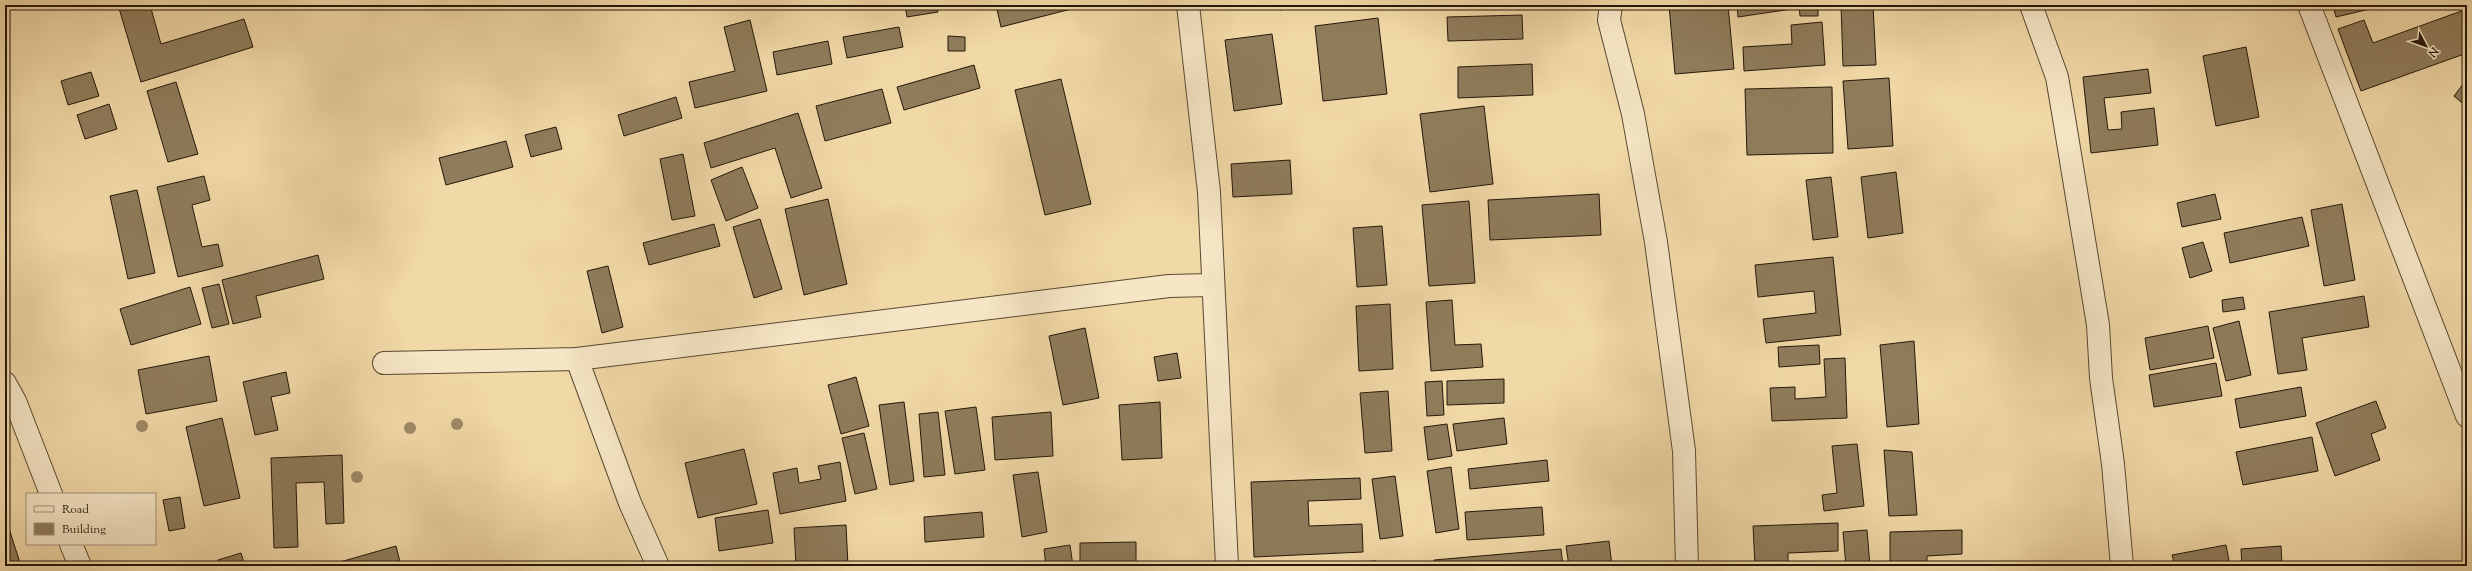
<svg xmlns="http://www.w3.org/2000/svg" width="2472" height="571" viewBox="0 0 2472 571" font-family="'Sorts Mill Goudy',serif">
  <rect width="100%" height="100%" fill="#f1d9a7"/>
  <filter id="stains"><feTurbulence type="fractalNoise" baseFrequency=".005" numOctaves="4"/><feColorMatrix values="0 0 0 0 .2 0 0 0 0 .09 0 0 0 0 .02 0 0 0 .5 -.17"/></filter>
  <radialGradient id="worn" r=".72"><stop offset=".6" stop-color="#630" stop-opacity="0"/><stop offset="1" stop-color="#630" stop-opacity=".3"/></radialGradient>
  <g fill="#8f7c5b" stroke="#251709">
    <polygon points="118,5 150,5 161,44 244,19 253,47 141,82"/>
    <polygon points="905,5 936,5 938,12 907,17"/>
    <polygon points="996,5 1083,5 1083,6 1001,27"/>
    <polygon points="1278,5 1301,5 1280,10"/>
    <polygon points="1669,5 1728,5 1734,69 1675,74"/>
    <polygon points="1737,5 1791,5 1792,9 1738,17"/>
    <polygon points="1799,5 1818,5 1818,16 1800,16"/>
    <polygon points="1841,5 1873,5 1876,65 1843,66"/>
    <polygon points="2333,5 2387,5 2336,17"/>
    <polygon points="2467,9 2467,53 2361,91 2338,29 2364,20 2373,43"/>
    <polygon points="1522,15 1523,39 1448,41 1447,17"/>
    <polygon points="1378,18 1387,94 1323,101 1315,26"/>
    <polygon points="750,20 767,91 695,108 689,82 735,71 724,27"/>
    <polygon points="1822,22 1825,65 1744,71 1743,47 1792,44 1791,25"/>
    <polygon points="899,27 903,47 847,58 843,37"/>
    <polygon points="1272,34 1282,104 1234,111 1225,40"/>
    <polygon points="948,36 965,37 965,51 948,51"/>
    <polygon points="828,41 832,64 777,75 773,52"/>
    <polygon points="2246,47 2259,117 2216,126 2203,56"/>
    <polygon points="1532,64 1533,95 1458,98 1458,67"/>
    <polygon points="974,65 980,88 904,110 897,87"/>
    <polygon points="2148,69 2151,93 2104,98 2108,130 2122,129 2121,112 2154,108 2158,145 2091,153 2083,77"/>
    <polygon points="91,72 99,96 68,105 61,81"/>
    <polygon points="1889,78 1893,146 1848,149 1843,81"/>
    <polygon points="1061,79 1091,204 1045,215 1015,90"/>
    <polygon points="2467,79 2467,107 2454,96"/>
    <polygon points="176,82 198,154 168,162 147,91"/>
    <polygon points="1832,87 1833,153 1747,155 1745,89"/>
    <polygon points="882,89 891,123 825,141 816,106"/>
    <polygon points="676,97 682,118 624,136 618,115"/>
    <polygon points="109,104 117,129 85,139 77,115"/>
    <polygon points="1484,106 1493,184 1430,192 1420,114"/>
    <polygon points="798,113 822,188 791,198 775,148 711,168 704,143"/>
    <polygon points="556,127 562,149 531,157 525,135"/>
    <polygon points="506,141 513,167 446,185 439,158"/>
    <polygon points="683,154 695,216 672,220 660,159"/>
    <polygon points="1290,160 1292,194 1233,197 1231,164"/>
    <polygon points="742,167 758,208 726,221 711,180"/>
    <polygon points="1896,172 1903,233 1868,238 1861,177"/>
    <polygon points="204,176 210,200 192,205 202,247 218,244 223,266 178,277 157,187"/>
    <polygon points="1831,177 1838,237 1813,240 1806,180"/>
    <polygon points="137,190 155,273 128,279 110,196"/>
    <polygon points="1599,194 1601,235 1490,240 1488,200"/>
    <polygon points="2215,194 2221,219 2182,227 2177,203"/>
    <polygon points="828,199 847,284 804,295 785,209"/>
    <polygon points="1469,201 1475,283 1429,286 1422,205"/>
    <polygon points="2342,204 2355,280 2324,286 2311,210"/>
    <polygon points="2302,217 2309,246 2230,263 2224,233"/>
    <polygon points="760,219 782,289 754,298 733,227"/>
    <polygon points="714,224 720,246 649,265 643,243"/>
    <polygon points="1382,226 1387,285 1357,287 1353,228"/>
    <polygon points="2203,242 2212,271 2190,278 2182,248"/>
    <polygon points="318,255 324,279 256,296 261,317 233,324 222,280"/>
    <polygon points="1833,257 1841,335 1766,343 1763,319 1816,313 1814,291 1758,297 1755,265"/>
    <polygon points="608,266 623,327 602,333 587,271"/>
    <polygon points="219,284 229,324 212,328 202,288"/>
    <polygon points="190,287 201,324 131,345 120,309"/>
    <polygon points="2364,296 2369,327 2302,338 2307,370 2278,374 2269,312"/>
    <polygon points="2243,297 2245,309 2223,312 2222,300"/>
    <polygon points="1452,300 1455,345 1481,344 1483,367 1431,371 1426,302"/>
    <polygon points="1390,304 1393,369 1359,371 1356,306"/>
    <polygon points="2239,321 2251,375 2226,381 2213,328"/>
    <polygon points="2208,326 2214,358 2150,370 2145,338"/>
    <polygon points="1085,328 1099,398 1063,405 1049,336"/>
    <polygon points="1914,341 1919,424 1887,427 1880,345"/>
    <polygon points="1819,345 1820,364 1779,367 1778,347"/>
    <polygon points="1177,353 1181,378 1158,381 1154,357"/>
    <polygon points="209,356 217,401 146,414 138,370"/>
    <polygon points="1845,358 1847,418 1772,421 1770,388 1795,387 1795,399 1826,397 1824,359"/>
    <polygon points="2216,363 2222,396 2154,407 2149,375"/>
    <polygon points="286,372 290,393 271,397 278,430 255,435 243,382"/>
    <polygon points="856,377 869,426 841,434 828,385"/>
    <polygon points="1504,379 1504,403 1447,405 1447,381"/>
    <polygon points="1442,381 1444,415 1427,416 1425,382"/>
    <polygon points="2301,387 2306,416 2240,428 2235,399"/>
    <polygon points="1388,391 1392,451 1365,453 1360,393"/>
    <polygon points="2376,401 2386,428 2371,434 2380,460 2335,476 2316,423"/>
    <polygon points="904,402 914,481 890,485 879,405"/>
    <polygon points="1160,402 1162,458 1122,460 1119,405"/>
    <polygon points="976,407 985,470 955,474 945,411"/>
    <polygon points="938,412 945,475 924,477 919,414"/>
    <polygon points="1051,412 1053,456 995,460 992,417"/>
    <polygon points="222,418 240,498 204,506 186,427"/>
    <polygon points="1504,418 1507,444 1457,451 1453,424"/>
    <polygon points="1447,424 1452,456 1428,460 1424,427"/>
    <polygon points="864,433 877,489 855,494 842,438"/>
    <polygon points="2312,437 2318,471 2243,485 2236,452"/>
    <polygon points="1857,444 1864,506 1824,511 1822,495 1837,493 1832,446"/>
    <polygon points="744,449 757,504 698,518 685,463"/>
    <polygon points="1884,450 1912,452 1917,515 1889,516"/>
    <polygon points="342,455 344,523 326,524 324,482 296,483 298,547 274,548 271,458"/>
    <polygon points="1547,460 1549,481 1470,489 1468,469"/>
    <polygon points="840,462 846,501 780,514 773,473 797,468 799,483 821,479 818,466"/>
    <polygon points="1451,467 1459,529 1436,533 1427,471"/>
    <polygon points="1038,472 1047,532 1022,537 1013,475"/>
    <polygon points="1395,476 1403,536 1380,539 1372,479"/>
    <polygon points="1360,478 1361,499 1308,501 1309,526 1362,524 1363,552 1254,557 1251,482"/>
    <polygon points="180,497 185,528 169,531 163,500"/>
    <polygon points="1542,507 1544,535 1467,540 1465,512"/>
    <polygon points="768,510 773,543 719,551 715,518"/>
    <polygon points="982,512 984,537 925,542 924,517"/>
    <polygon points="5,516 21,566 5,566"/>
    <polygon points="1838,523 1838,551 1788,553 1788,566 1755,566 1753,526"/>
    <polygon points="846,525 848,566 796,566 794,528"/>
    <polygon points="1867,530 1870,566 1846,566 1843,532"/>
    <polygon points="1962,530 1962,554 1927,556 1927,566 1890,566 1890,532"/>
    <polygon points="1609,541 1612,566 1569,566 1566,546"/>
    <polygon points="1136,542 1136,565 1080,566 1080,543"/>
    <polygon points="1070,545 1073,566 1046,566 1044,549"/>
    <polygon points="2226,545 2230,566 2175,566 2172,555"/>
    <polygon points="396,546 401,566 341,566 340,562"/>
    <polygon points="2281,546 2282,566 2242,566 2241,549"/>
    <polygon points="1561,549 1563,566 1435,566 1434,560"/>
    <polygon points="241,553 245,566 219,566 218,560"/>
    <polygon points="1376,561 1377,566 1291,566"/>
  </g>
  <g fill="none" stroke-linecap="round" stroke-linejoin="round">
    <g stroke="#584830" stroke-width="24">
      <g id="minor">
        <polyline points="1188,5 1209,192 1227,566"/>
        <polyline points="1611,5 1609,20 1633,114 1656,242 1684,451 1687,566"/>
        <polyline points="2031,5 2057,77 2064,118 2098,325 2101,378 2113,464 2122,566"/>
        <polyline points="2309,5 2467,416"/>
        <polyline points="577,359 630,503 658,566"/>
        <polyline points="384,363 577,359 1169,286 1211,285"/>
        <polyline points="5,383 15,401 51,494"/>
        <polyline points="71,544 80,566"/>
      </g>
    </g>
    <use href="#minor" stroke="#f6e6c6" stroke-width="22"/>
  </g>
  <g fill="#9d8966">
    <circle cx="457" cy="424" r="6"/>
    <circle cx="142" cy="426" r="6"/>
    <circle cx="410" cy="428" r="6"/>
    <circle cx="357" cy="477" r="6"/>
  </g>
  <rect width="2472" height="571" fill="none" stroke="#f1d9a7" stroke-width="20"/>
  <rect x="6" y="6" width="2460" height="559" fill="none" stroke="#251709" stroke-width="2"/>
  <rect x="10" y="10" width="2452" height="551" fill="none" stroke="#251709"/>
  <rect x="26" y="493" width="130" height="52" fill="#f6e6c6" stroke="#a2937a"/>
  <rect x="34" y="506" width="20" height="6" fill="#f6e6c6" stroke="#a2937a"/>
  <text x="62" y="513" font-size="12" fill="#251709">Road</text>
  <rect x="34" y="523" width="20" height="12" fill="#8f7c5b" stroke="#a2937a"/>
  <text x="62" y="533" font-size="12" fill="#251709">Building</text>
  <g transform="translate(2426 46) rotate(131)" stroke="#f6e6c6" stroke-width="3" paint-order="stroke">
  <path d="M0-3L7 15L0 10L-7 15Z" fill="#251709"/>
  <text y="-6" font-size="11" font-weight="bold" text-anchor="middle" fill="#251709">N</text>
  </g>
  <rect width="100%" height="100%" filter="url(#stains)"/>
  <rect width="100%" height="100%" fill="url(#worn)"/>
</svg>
